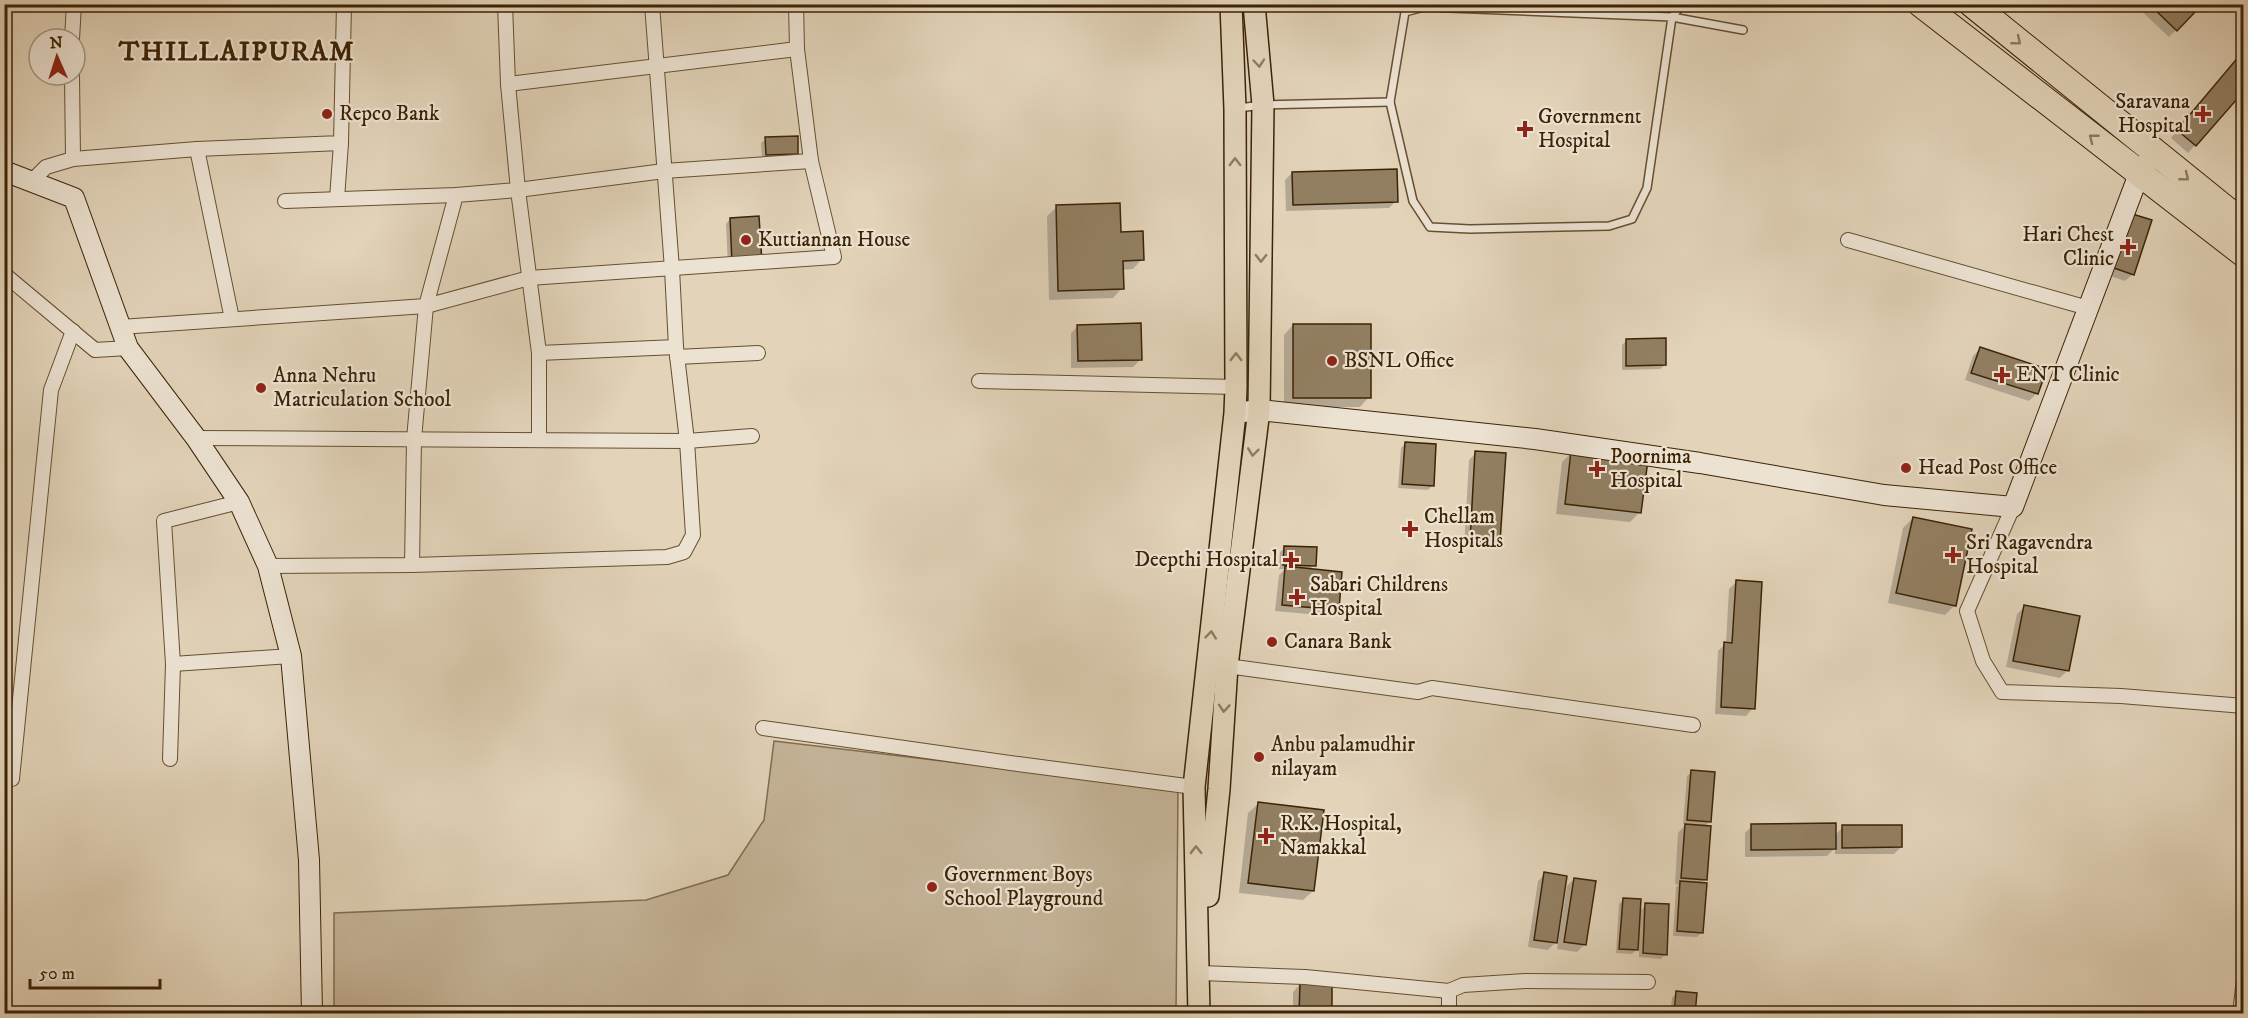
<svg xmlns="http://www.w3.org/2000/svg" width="2248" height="1018" viewBox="0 0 2248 1018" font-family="'IM FELL DW Pica',serif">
  <rect width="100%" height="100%" fill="#e2d3b9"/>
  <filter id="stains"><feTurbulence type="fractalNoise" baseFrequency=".00333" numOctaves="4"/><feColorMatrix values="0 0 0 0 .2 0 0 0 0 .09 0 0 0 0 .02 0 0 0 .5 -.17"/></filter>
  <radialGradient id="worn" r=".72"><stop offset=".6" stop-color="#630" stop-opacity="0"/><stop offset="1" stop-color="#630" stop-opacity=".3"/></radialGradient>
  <polygon fill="#c6b59a" stroke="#816c4f" stroke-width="1.5" points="774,741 1178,789 1176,1013 334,1013 334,913 646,900 728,875 764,820"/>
  <g fill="#0003">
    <polygon points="2134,4 2184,4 2176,30 2169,37"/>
    <polygon points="2238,4 2244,4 2244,44"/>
    <polygon points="2233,64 2244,89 2188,153 2171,138"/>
    <polygon points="766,139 797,153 792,158 762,159 761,143"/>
    <polygon points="1292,173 1396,201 1389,208 1286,211 1285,180"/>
    <polygon points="1057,207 1120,234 1142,259 1133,269 1122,270 1122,288 1113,298 1049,300 1047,216"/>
    <polygon points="730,219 755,266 728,267 726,224"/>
    <polygon points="2122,222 2133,274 2125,281 2105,274"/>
    <polygon points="1293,325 1369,397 1360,407 1284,407 1284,335"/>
    <polygon points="1078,326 1140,360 1133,367 1071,368 1071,333"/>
    <polygon points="1626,341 1665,365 1660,369 1622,370 1622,345"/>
    <polygon points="1980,349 2037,393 2029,401 1965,380 1973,356"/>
    <polygon points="1405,444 1433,485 1428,490 1398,488 1401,448"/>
    <polygon points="1572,452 1640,512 1630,522 1556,514 1562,462"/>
    <polygon points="1476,453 1499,542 1492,549 1464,547 1469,460"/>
    <polygon points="1913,518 1955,605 1945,615 1888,603 1903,528"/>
    <polygon points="1285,548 1314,565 1309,570 1337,609 1330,616 1275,611 1279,575 1285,569 1279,569 1280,552"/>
    <polygon points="1736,582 1753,708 1746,716 1715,714 1718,651 1726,643 1729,589"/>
    <polygon points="2024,607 2068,670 2060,678 2006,667 2017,614"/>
    <polygon points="1691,772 1710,821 1704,827 1706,879 1700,884 1701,933 1697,937 1673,936 1676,887 1679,885 1675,884 1678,833 1686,824 1683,824 1687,776"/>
    <polygon points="1258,804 1313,891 1303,900 1239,893 1248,813"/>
    <polygon points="1752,826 1835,835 1843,827 1901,847 1894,854 1835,854 1835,848 1827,856 1745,857 1745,833"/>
    <polygon points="1545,874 1555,943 1548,950 1528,947 1538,881"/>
    <polygon points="1574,879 1584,945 1577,952 1557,949 1567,886"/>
    <polygon points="1623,900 1639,912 1646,905 1665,954 1661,959 1639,957 1639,947 1632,954 1616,953 1619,904"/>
    <polygon points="1300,984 1330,1014 1293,1014 1293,992"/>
    <polygon points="1676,993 1694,1014 1670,1014 1672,998"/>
  </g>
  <g fill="#927f62" stroke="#3c2304" stroke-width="1.5">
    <polygon points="2149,4 2187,4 2195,12 2177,31"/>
    <polygon points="2240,55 2244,58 2244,91 2196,146 2177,130"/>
    <polygon points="798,136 798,154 766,155 765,137"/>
    <polygon points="1397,169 1398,202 1293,205 1292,172"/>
    <polygon points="1120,203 1121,232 1143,231 1144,260 1123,261 1124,289 1058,291 1056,205"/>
    <polygon points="2129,213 2152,220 2134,275 2111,267"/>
    <polygon points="759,216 762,262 732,263 730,218"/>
    <polygon points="1141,323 1142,360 1078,361 1077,325"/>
    <rect x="1293" y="324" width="78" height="74"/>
    <polygon points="1666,338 1666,365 1626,366 1626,339"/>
    <polygon points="1980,347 2047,369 2038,394 1971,373"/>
    <polygon points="1405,442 1436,444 1434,486 1402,484"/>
    <polygon points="1475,451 1506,453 1500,542 1470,541"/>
    <polygon points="1571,451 1648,460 1641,513 1565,504"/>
    <polygon points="1913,517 1972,529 1956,606 1896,593"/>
    <polygon points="1284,546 1317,547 1316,566 1283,565"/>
    <polygon points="1285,566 1342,572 1339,610 1282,605"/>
    <polygon points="1736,580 1762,582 1755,709 1721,707 1724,642 1732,643"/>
    <polygon points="2024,605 2080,616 2069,671 2013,661"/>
    <polygon points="1691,770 1715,772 1711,822 1687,820"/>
    <polygon points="1258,802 1324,810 1314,891 1248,883"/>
    <polygon points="1836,823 1836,849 1751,850 1751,824"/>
    <polygon points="1685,824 1711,826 1707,880 1681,878"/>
    <polygon points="1842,825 1902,825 1902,847 1842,848"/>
    <polygon points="1544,872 1567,876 1557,943 1534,940"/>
    <polygon points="1574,878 1596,881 1586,945 1564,942"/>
    <polygon points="1680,881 1707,883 1703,933 1677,931"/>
    <polygon points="1623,898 1641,899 1638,950 1619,949"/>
    <polygon points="1645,903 1669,904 1667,955 1643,953"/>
    <polygon points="1300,983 1332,983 1332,1014 1299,1014"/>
    <polygon points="1676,991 1697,993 1695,1014 1674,1014"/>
  </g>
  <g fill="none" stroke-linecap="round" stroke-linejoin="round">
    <g stroke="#664f31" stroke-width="10">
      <g id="lane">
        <polyline points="1682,4 1672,17 1647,188 1632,219 1609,226 1470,229 1430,227 1413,201 1390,102 1405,12 1424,7 1672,17 1743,30"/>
        <polyline points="1238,108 1263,105 1390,102"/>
      </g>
    </g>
    <g stroke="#664f31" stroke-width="16">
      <g id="street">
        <polyline points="505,4 508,84 518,190 539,353 539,440"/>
        <polyline points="72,39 74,4"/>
        <polyline points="72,75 73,159"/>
        <polyline points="508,84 797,49"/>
        <polyline points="197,149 341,143 344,4"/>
        <polyline points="31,182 46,167 73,159 197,149 232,319"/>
        <polyline points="337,199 341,143"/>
        <polyline points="285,201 456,195 518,190 664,171 811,161"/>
        <polyline points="1848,240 2088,308"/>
        <polyline points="4,274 95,350 128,348"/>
        <polyline points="120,327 426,306 529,278 834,257 811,161 797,49 796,4"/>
        <polyline points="539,353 676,347"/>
        <polyline points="677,357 758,353"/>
        <polyline points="979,381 1236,387"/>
        <polyline points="196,438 687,441 752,436"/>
        <polyline points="2013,507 1967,611 1983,661 2002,692 2121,696 2244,706"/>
        <polyline points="412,565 414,439 426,306 456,195"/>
        <polyline points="268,566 412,565 667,557 684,552 693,535 687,441 676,347 672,269 652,4"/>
        <polyline points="173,664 291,656"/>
        <polyline points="1227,666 1418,692 1432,688 1693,725"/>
        <polyline points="763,728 1018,764 1194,787"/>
        <polyline points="170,759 173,664 164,521 239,502"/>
        <polyline points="4,777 12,779 51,390 73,331"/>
        <polyline points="1201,973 1305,977 1449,991 1463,985 1525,981 1648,982"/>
        <polyline points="1449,991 1449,1014"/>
        <polyline points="2240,1014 2244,979"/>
      </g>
    </g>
    <g stroke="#3c2304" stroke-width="22">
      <g id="secondary">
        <polyline points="4,171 74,198 128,348 196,438 239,502 268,566 291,656 309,860 312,1014"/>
        <polyline points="1235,413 1259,410 1535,439 1700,463 1884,495 2013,507 2139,174 2154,153"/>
      </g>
    </g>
    <g stroke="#3c2304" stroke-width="24">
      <g id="primary">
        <polyline points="1208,896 1219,789 1227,666 1259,410 1263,105 1254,4"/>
        <polyline points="1199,1014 1194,787 1235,413 1236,387 1235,109 1231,4"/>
      </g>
    </g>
    <g stroke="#3c2304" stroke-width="28">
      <g id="highway">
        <polyline points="1921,4 2244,254"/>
        <polyline points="1972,4 2244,224"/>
      </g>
    </g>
    <use href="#lane" stroke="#ece2d2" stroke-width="7"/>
    <use href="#street" stroke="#ece2d2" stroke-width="14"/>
    <use href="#secondary" stroke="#ece2d2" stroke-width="20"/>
    <use href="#primary" stroke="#e2d3b9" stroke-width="21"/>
    <use href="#highway" stroke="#e2d3b9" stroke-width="26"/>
  </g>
  <defs><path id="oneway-chevron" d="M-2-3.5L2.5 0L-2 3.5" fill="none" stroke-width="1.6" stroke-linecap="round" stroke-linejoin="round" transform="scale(1.5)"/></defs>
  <g stroke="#8f7b5e">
    <use href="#oneway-chevron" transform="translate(2017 41) rotate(39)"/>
    <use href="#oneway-chevron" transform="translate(1259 63) rotate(85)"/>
    <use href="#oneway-chevron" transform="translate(2093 138) rotate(-142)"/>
    <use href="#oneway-chevron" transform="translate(1235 162) rotate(-90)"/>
    <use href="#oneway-chevron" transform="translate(2185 177) rotate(39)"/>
    <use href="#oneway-chevron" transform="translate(1261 258) rotate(91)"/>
    <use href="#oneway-chevron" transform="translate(1236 357) rotate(-90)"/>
    <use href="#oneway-chevron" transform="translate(1253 452) rotate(97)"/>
    <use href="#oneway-chevron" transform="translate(1211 635) rotate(-84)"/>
    <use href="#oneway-chevron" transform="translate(1224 708) rotate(94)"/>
    <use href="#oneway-chevron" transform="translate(1196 850) rotate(-91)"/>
  </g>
  <g fill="#8f2418" stroke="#ece2d2" stroke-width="2">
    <circle cx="327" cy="114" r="6"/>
    <path d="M2200 105h6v6h6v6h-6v6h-6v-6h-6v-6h6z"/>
    <path d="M1522 120h6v6h6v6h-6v6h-6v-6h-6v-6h6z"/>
    <circle cx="746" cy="240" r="6"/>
    <path d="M2125 238h6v6h6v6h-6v6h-6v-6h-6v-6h6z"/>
    <circle cx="1332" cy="361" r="6"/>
    <path d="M1999 366h6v6h6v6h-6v6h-6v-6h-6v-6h6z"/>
    <circle cx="261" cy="388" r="6"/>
    <circle cx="1906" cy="468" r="6"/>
    <path d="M1594 460h6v6h6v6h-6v6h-6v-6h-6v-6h6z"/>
    <path d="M1407 520h6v6h6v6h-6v6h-6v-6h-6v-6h6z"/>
    <path d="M1950 546h6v6h6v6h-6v6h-6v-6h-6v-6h6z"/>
    <path d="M1288 551h6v6h6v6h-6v6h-6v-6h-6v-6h6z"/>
    <path d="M1294 588h6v6h6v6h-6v6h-6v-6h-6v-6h6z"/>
    <circle cx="1272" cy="642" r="6"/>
    <circle cx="1259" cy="757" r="6"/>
    <path d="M1263 827h6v6h6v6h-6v6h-6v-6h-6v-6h6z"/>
    <circle cx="932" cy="887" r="6"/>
  </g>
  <g text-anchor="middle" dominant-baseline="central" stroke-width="4.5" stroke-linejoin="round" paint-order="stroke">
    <g font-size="21" fill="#3c2304" stroke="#ece2d2" text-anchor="start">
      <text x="2190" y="102" text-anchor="end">Saravana<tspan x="2190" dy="24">Hospital</tspan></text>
      <text x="339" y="114">Repco Bank</text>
      <text x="1538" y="117">Government<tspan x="1538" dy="24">Hospital</tspan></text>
      <text x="2114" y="235" text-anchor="end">Hari Chest<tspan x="2114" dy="24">Clinic</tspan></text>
      <text x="758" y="240">Kuttiannan House</text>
      <text x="1344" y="361">BSNL Office</text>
      <text x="2016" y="375">ENT Clinic</text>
      <text x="273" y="376">Anna Nehru<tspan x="273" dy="24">Matriculation School</tspan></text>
      <text x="1610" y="457">Poornima<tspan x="1610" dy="24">Hospital</tspan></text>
      <text x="1918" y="468">Head Post Office</text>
      <text x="1424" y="517">Chellam<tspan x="1424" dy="24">Hospitals</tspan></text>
      <text x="1966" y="543">Sri Ragavendra<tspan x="1966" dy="24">Hospital</tspan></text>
      <text x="1278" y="560" text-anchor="end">Deepthi Hospital</text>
      <text x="1310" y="585">Sabari Childrens<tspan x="1310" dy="24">Hospital</tspan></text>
      <text x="1284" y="642">Canara Bank</text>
      <text x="1271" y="745">Anbu palamudhir<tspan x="1271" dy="24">nilayam</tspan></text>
      <text x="1280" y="824">R.K. Hospital,<tspan x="1280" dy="24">Namakkal</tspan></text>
      <text x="944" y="875">Government Boys<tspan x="944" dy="24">School Playground</tspan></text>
    </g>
    <g font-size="27" font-weight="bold" letter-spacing="1.5" fill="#3c2304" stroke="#ece2d2">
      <text x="237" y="52">THILLAIPURAM</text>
    </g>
  </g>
  <rect width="2248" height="1018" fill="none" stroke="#e2d3b9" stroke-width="24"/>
  <rect x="6" y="6" width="2236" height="1006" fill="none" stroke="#3c2304" stroke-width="3"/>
  <rect x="12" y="12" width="2224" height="994" fill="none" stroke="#3c2304" stroke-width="1.5"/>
  <g transform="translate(57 57) rotate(357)"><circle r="28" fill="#ece2d2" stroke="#a69680" stroke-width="1.5"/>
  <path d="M0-4.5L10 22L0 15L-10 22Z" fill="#8f2418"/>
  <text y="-9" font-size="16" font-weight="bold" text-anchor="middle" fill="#3c2304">N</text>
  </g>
  <path d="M30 979v9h130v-9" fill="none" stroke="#3c2304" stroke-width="3"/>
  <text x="39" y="979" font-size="18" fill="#3c2304" stroke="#ece2d2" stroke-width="4.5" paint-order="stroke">50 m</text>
  <rect width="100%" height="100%" filter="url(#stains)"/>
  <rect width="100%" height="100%" fill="url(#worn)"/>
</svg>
